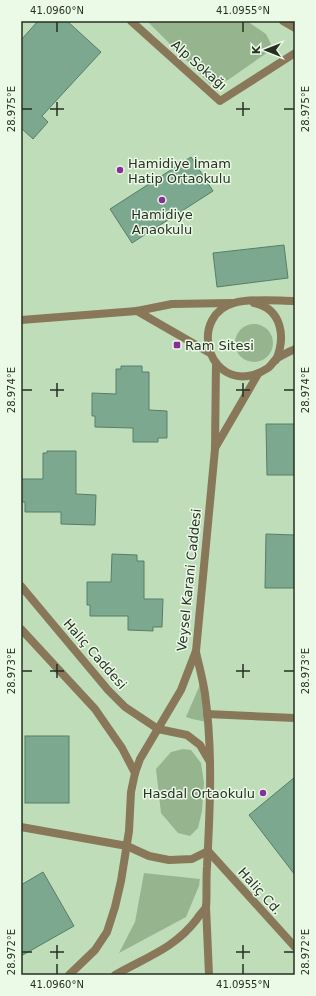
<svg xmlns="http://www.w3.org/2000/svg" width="316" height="996" viewBox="0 0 316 996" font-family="'DejaVu Sans',sans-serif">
  <rect width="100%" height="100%" fill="#c0ddb9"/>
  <g fill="#96b58f">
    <polygon points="147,21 247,21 266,34 271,44 268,52 228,80 216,84 210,84"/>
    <circle cx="254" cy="343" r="19"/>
    <polygon points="202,680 207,722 192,719 186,717"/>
    <polygon points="183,749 191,750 201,763 204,783 202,811 198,828 190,836 178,833 161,813 156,769 171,752"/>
    <polygon points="144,873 200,879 199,886 186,917 119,953 135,922"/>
  </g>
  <g fill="#7da890" stroke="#557e68">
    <polygon points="38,21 67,21 101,52 42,116 48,122 33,139 21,128 21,40"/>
    <polygon points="191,157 213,191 132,243 110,209"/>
    <polygon points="284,245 288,278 217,287 213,253"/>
    <polygon points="121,366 142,366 142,372 149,372 149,410 167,411 167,438 158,438 158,442 133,442 133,428 95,427 95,416 92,416 92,393 116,394 116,369 121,369"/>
    <polygon points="266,424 295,424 295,475 267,475"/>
    <polygon points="47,451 76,451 76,494 96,495 95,525 61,524 61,512 25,512 25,502 21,502 21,479 43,479 43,453 47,453"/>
    <polygon points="266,534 295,535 295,588 265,588"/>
    <polygon points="112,554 137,555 137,561 144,561 144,599 163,599 162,627 153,627 153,631 128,630 128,616 90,616 90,605 87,605 87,582 111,582"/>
    <rect x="25" y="736" width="44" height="67"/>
    <polygon points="295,777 295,875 249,815"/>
    <polygon points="43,872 74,926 21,956 21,885"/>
  </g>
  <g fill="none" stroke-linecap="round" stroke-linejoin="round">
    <g stroke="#89775a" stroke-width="8">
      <polyline points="131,21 220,101 295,53"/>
      <polyline points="283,21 295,28"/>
      <polyline points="21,320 137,311"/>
      <polyline points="21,586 108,690 125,707 158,729 187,735 200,745 210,762"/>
      <polyline points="21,629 95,709 122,748 135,773"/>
      <polyline points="207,714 295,718"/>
      <polyline points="21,827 127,846 149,856 169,860 192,859 208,851 295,947"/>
      <polyline points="206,906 209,975"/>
    </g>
    <g stroke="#89775a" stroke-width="8">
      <path d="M295,301c-17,0 -45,-3 -61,2 -43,12 -29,79 14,73 7,-1 14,-4 20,-8 3,-2 5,-6 8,-9 6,-4 13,-7 19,-10"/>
      <path d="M254,303c28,6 32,34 22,57"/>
      <polyline points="137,311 172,304 231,303"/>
      <polyline points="137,311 210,353"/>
      <polyline points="215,448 258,374"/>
      <polyline points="69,975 95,950 107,932 115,907 121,881 129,831 131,792 135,773 140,759 181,690 196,651 215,449 216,363"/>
      <path d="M115,975c31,-18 59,-26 82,-56 2,-4 7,-8 9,-12 1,-5 0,-32 1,-40 3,-57 6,-116 -2,-173 -2,-14 -6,-28 -9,-42"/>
    </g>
  </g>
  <path fill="none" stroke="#253022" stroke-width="1.5" d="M57,22v10M243,22v10M57,102v14M243,102v14M22,109h10M50,109h14M236,109h14M284,109h10M57,383v14M243,383v14M22,390h10M50,390h14M236,390h14M284,390h10M57,664v14M243,664v14M22,671h10M50,671h14M236,671h14M284,671h10M57,945v14M243,945v14M22,952h10M50,952h14M236,952h14M284,952h10M57,964v10M243,964v10"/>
  <g fill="#872e9a" stroke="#ebf9e7" stroke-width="1.5">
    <circle cx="120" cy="170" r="4"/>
    <circle cx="162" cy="200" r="4"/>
    <rect x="173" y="341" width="8" height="8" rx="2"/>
    <circle cx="263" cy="793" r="4"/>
  </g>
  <g text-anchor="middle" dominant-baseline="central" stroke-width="3" stroke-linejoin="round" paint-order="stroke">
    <g font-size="13" fill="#253022" stroke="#ebf9e7">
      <text transform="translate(199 65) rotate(41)">Alp Sokağı</text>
      <text transform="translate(189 580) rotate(-84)">Veysel Karani Caddesi</text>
      <text transform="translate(95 654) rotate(49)">Haliç Caddesi</text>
      <text transform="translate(260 891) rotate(48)">Haliç Cd.</text>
    </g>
    <g font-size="13" fill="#253022" stroke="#ebf9e7" text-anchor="start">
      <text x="128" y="163">Hamidiye İmam<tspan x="128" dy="15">Hatip Ortaokulu</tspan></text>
      <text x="162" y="214" text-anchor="middle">Hamidiye<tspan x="162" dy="15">Anaokulu</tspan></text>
      <text x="185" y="345">Ram Sitesi</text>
      <text x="255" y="793" text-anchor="end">Hasdal Ortaokulu</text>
    </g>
  </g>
  <rect width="316" height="996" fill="none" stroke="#ebf9e7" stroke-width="44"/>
  <g transform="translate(266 50) rotate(270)" stroke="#ebf9e7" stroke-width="3" paint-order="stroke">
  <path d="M0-3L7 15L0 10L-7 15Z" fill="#253022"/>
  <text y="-6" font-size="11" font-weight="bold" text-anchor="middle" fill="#253022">K</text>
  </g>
  <rect x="22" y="22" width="272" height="952" fill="none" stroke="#253022" stroke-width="1.5"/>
  <g font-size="10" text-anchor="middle" fill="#253022">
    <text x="57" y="14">41.0960°N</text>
    <text x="243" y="14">41.0955°N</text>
    <text transform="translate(305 109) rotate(-90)" y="4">28.975°E</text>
    <text transform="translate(11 109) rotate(-90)" y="4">28.975°E</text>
    <text transform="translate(305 390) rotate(-90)" y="4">28.974°E</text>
    <text transform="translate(11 390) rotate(-90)" y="4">28.974°E</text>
    <text transform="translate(11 671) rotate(-90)" y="4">28.973°E</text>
    <text transform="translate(305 671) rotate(-90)" y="4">28.973°E</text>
    <text transform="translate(11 952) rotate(-90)" y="4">28.972°E</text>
    <text transform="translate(305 952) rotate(-90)" y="4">28.972°E</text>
    <text x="57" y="988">41.0960°N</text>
    <text x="243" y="988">41.0955°N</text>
  </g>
</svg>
